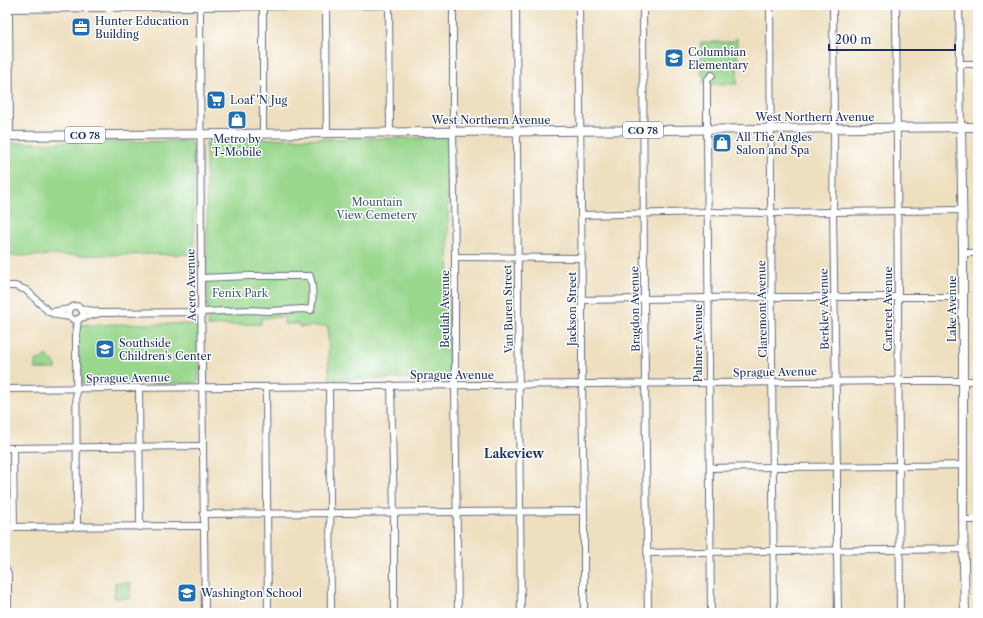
<svg xmlns="http://www.w3.org/2000/svg" width="983" height="618" viewBox="0 0 983 618" font-family="'Libre Caslon Text',serif">
  <rect width="100%" height="100%" fill="#fff"/>
  <filter id="ink" filterUnits="userSpaceOnUse"><feTurbulence type="fractalNoise" baseFrequency=".025" numOctaves="2"/><feDisplacementMap in="SourceGraphic" scale="8" xChannelSelector="R" yChannelSelector="G"/><feConvolveMatrix kernelMatrix="1 2 1 2 8 2 1 2 1" color-interpolation-filters="sRGB"/></filter>
  <filter id="wash" filterUnits="userSpaceOnUse"><feTurbulence type="fractalNoise" baseFrequency=".012" numOctaves="4" result="noise"/><feDisplacementMap in="SourceGraphic" scale="16" xChannelSelector="R" yChannelSelector="G"/><feGaussianBlur stdDeviation="0.9" result="paint"/><feColorMatrix in="noise" values="0 0 0 0 0 0 0 0 0 0 0 0 0 0 0 0 0 1.4 0 .05"/><feComposite in="paint" operator="in"/></filter>
  <g filter="url(#wash)">
    <rect width="100%" height="100%" fill="#eedfbf"/>
    <g fill="#99d78d" stroke="#5a8376">
      <polygon points="737,38 737,84 703,84 703,74 701,74 701,42 732,42"/>
      <polygon points="448,138 449,378 329,379 328,326 299,327 299,324 284,324 284,317 261,318 261,324 208,326 206,144 210,139"/>
      <polygon points="189,141 193,146 194,254 5,256 5,143"/>
      <polygon points="138,324 197,324 199,381 197,383 82,384 81,365 75,357 74,325"/>
      <polygon points="46,355 56,365 56,369 35,369 35,360 40,360"/>
      <rect x="115" y="583" width="15" height="15"/>
    </g>
  </g>
  <g filter="url(#ink)">
    <g fill="none" stroke-linecap="round" stroke-linejoin="round">
      <g stroke="#656d80" stroke-width="8">
        <g id="minor">
          <polyline points="200,5 201,289 205,613"/>
          <polyline points="326,5 327,133"/>
          <polyline points="389,5 390,132"/>
          <polyline points="453,5 453,132 455,257 455,385 458,613"/>
          <path d="M516,5c1,203 3,405 5,608"/>
          <polyline points="579,5 582,300 582,384 584,511 584,613"/>
          <polyline points="643,5 644,299 648,613"/>
          <path d="M770,5c1,203 2,405 4,608"/>
          <polyline points="833,5 834,134 833,212 837,467 837,550 838,613"/>
          <polyline points="896,5 900,613"/>
          <polyline points="959,5 961,127"/>
          <polyline points="5,9 389,5"/>
          <polyline points="9,9 10,136"/>
          <polyline points="959,64 978,64"/>
          <polyline points="263,134 263,5"/>
          <polyline points="581,215 707,212 771,213 962,210"/>
          <polyline points="963,253 978,253"/>
          <polyline points="455,257 582,258"/>
          <polyline points="5,286 15,286 26,290 49,312 57,315 70,317"/>
          <polyline points="582,300 771,297 963,297"/>
          <circle cx="76" cy="313" r="7"/>
          <polyline points="81,309 94,311 100,313"/>
          <polyline points="51,312 70,309"/>
          <path d="M80,318l20,-5 101,-1 48,-2 20,1 34,-2 8,1c2,-10 2,-24 -1,-34h-61l-48,2"/>
          <polyline points="391,385 394,512 394,613"/>
          <polyline points="329,386 331,613"/>
          <polyline points="266,387 268,613"/>
          <polyline points="139,388 140,527"/>
          <polyline points="5,389 708,383 898,381 978,381"/>
          <polyline points="5,448 203,446"/>
          <polyline points="13,448 14,527"/>
          <path d="M710,468c84,-2 169,-1 254,-3"/>
          <polyline points="203,514 584,511"/>
          <polyline points="963,520 978,520"/>
          <polyline points="5,527 203,526"/>
          <polyline points="77,527 76,336 78,319"/>
          <path d="M648,553c105,-3 211,-2 316,-4"/>
          <polyline points="5,567 8,574 8,613"/>
          <polyline points="711,613 707,129 707,80 712,75"/>
        </g>
      </g>
      <g stroke="#656d80" stroke-width="10">
        <g id="major">
          <polyline points="961,127 963,253 963,520 965,613"/>
          <polyline points="5,136 978,127"/>
        </g>
      </g>
      <use href="#minor" stroke="#fff" stroke-width="6"/>
      <use href="#major" stroke="#fff" stroke-width="8"/>
    </g>
  </g>
  <defs>
    <g id="office-square" transform="scale(1)"><rect x="-9" y="-9" width="18" height="18" rx="4" fill="#1f6fb2" stroke="#fff"/><path d="M-6-3h4V-5.5h4V-3h4V5H-6ZM-1-4.5V-3h2v-1.5ZM-6 0V1H6V0Z" fill="#fff"/></g>
    <g id="school-square" transform="scale(1)"><rect x="-9" y="-9" width="18" height="18" rx="4" fill="#1f6fb2" stroke="#fff"/><path d="M0-5L7-2L0 1L-7-2ZM-4 1L0 2.5L4 1V4Q0 6-4 4Z" fill="#fff"/></g>
    <g id="supermarket-square" transform="scale(1)"><rect x="-9" y="-9" width="18" height="18" rx="4" fill="#1f6fb2" stroke="#fff"/><path d="M-6-5.5h2.5l.6 2H6L4.5 2H-2.5L-4.4-4H-6ZM-1.5 3.2a1.3 1.3 0 1 0 .1 0ZM3 3.2a1.3 1.3 0 1 0 .1 0Z" fill="#fff"/></g>
    <g id="shop-square" transform="scale(1)"><rect x="-9" y="-9" width="18" height="18" rx="4" fill="#1f6fb2" stroke="#fff"/><path d="M-5-2.5h2.3a2.7 3.5 0 0 1 5.4 0H5L5.5 6h-11ZM-1.5-2.5h3a1.5 2.3 0 0 0-3 0Z" fill="#fff"/></g>
  </defs>
  <g fill-rule="evenodd">
    <use href="#office-square" x="81" y="27"/>
    <use href="#school-square" x="674" y="58"/>
    <use href="#supermarket-square" x="216" y="100"/>
    <use href="#shop-square" x="237" y="120"/>
    <use href="#shop-square" x="722" y="143"/>
    <use href="#school-square" x="105" y="349"/>
    <use href="#school-square" x="187" y="593"/>
  </g>
  <g text-anchor="middle" dominant-baseline="central" stroke-width="3" stroke-linejoin="round" paint-order="stroke">
    <g fill="#fff" stroke="#5f6d8e" stroke-width="1">
      <rect x="623" y="122" width="40" height="16" rx="3"/>
      <rect x="65" y="127" width="40" height="16" rx="3"/>
    </g>
    <g font-size="10" font-weight="bold" fill="#1b2f5e">
      <text x="643" y="130">CO 78</text>
      <text x="85" y="135">CO 78</text>
    </g>
    <g font-size="11" fill="#1b2f5e" stroke="#fff" text-anchor="start">
      <text x="95" y="21">Hunter Education<tspan x="95" dy="13">Building</tspan></text>
      <text x="688" y="52">Columbian<tspan x="688" dy="13">Elementary</tspan></text>
      <text x="230" y="100">Loaf 'N Jug</text>
      <text x="736" y="137">All The Angles<tspan x="736" dy="13">Salon and Spa</tspan></text>
      <text x="237" y="139" text-anchor="middle">Metro by<tspan x="237" dy="13">T-Mobile</tspan></text>
      <text x="119" y="343">Southside<tspan x="119" dy="13">Children's Center</tspan></text>
      <text x="201" y="593">Washington School</text>
    </g>
    <g font-size="11" fill="#1b2f5e" stroke="#fff">
      <text x="815" y="117">West Northern Avenue</text>
      <text x="491" y="120">West Northern Avenue</text>
      <text transform="translate(191 285) rotate(-91)">Acero Avenue</text>
      <text transform="translate(445 309) rotate(-90)">Beulah Avenue</text>
      <text transform="translate(508 309) rotate(-91)">Van Buren Street</text>
      <text transform="translate(572 309) rotate(-90)">Jackson Street</text>
      <text transform="translate(635 309) rotate(-91)">Bragdon Avenue</text>
      <text transform="translate(762 309) rotate(-91)">Claremont Avenue</text>
      <text transform="translate(824 309) rotate(-91)">Berkley Avenue</text>
      <text transform="translate(888 309) rotate(-90)">Carteret Avenue</text>
      <text transform="translate(952 309) rotate(-90)">Lake Avenue</text>
      <text transform="translate(698 343) rotate(-90)">Palmer Avenue</text>
      <text transform="translate(775 372) rotate(-1)">Sprague Avenue</text>
      <text x="452" y="375">Sprague Avenue</text>
      <text transform="translate(128 378) rotate(-1)">Sprague Avenue</text>
    </g>
    <g font-size="11" fill="#41616c" stroke="#fff">
      <text x="377" y="202">Mountain<tspan x="377" dy="13">View Cemetery</tspan></text>
      <text x="240" y="293">Fenix Park</text>
    </g>
    <g font-size="12" font-weight="bold" fill="#1b2f5e" stroke="#fff">
      <text x="514" y="453">Lakeview</text>
    </g>
  </g>
  <rect width="983" height="618" fill="none" stroke="#fff" stroke-width="20"/>
  <path d="M829 44v6h126v-6" fill="none" stroke="#1b2f5e" stroke-width="2"/>
  <text x="835" y="44" font-size="12" fill="#1b2f5e" stroke="#ffffff" stroke-width="3" paint-order="stroke">200 m</text>
</svg>
